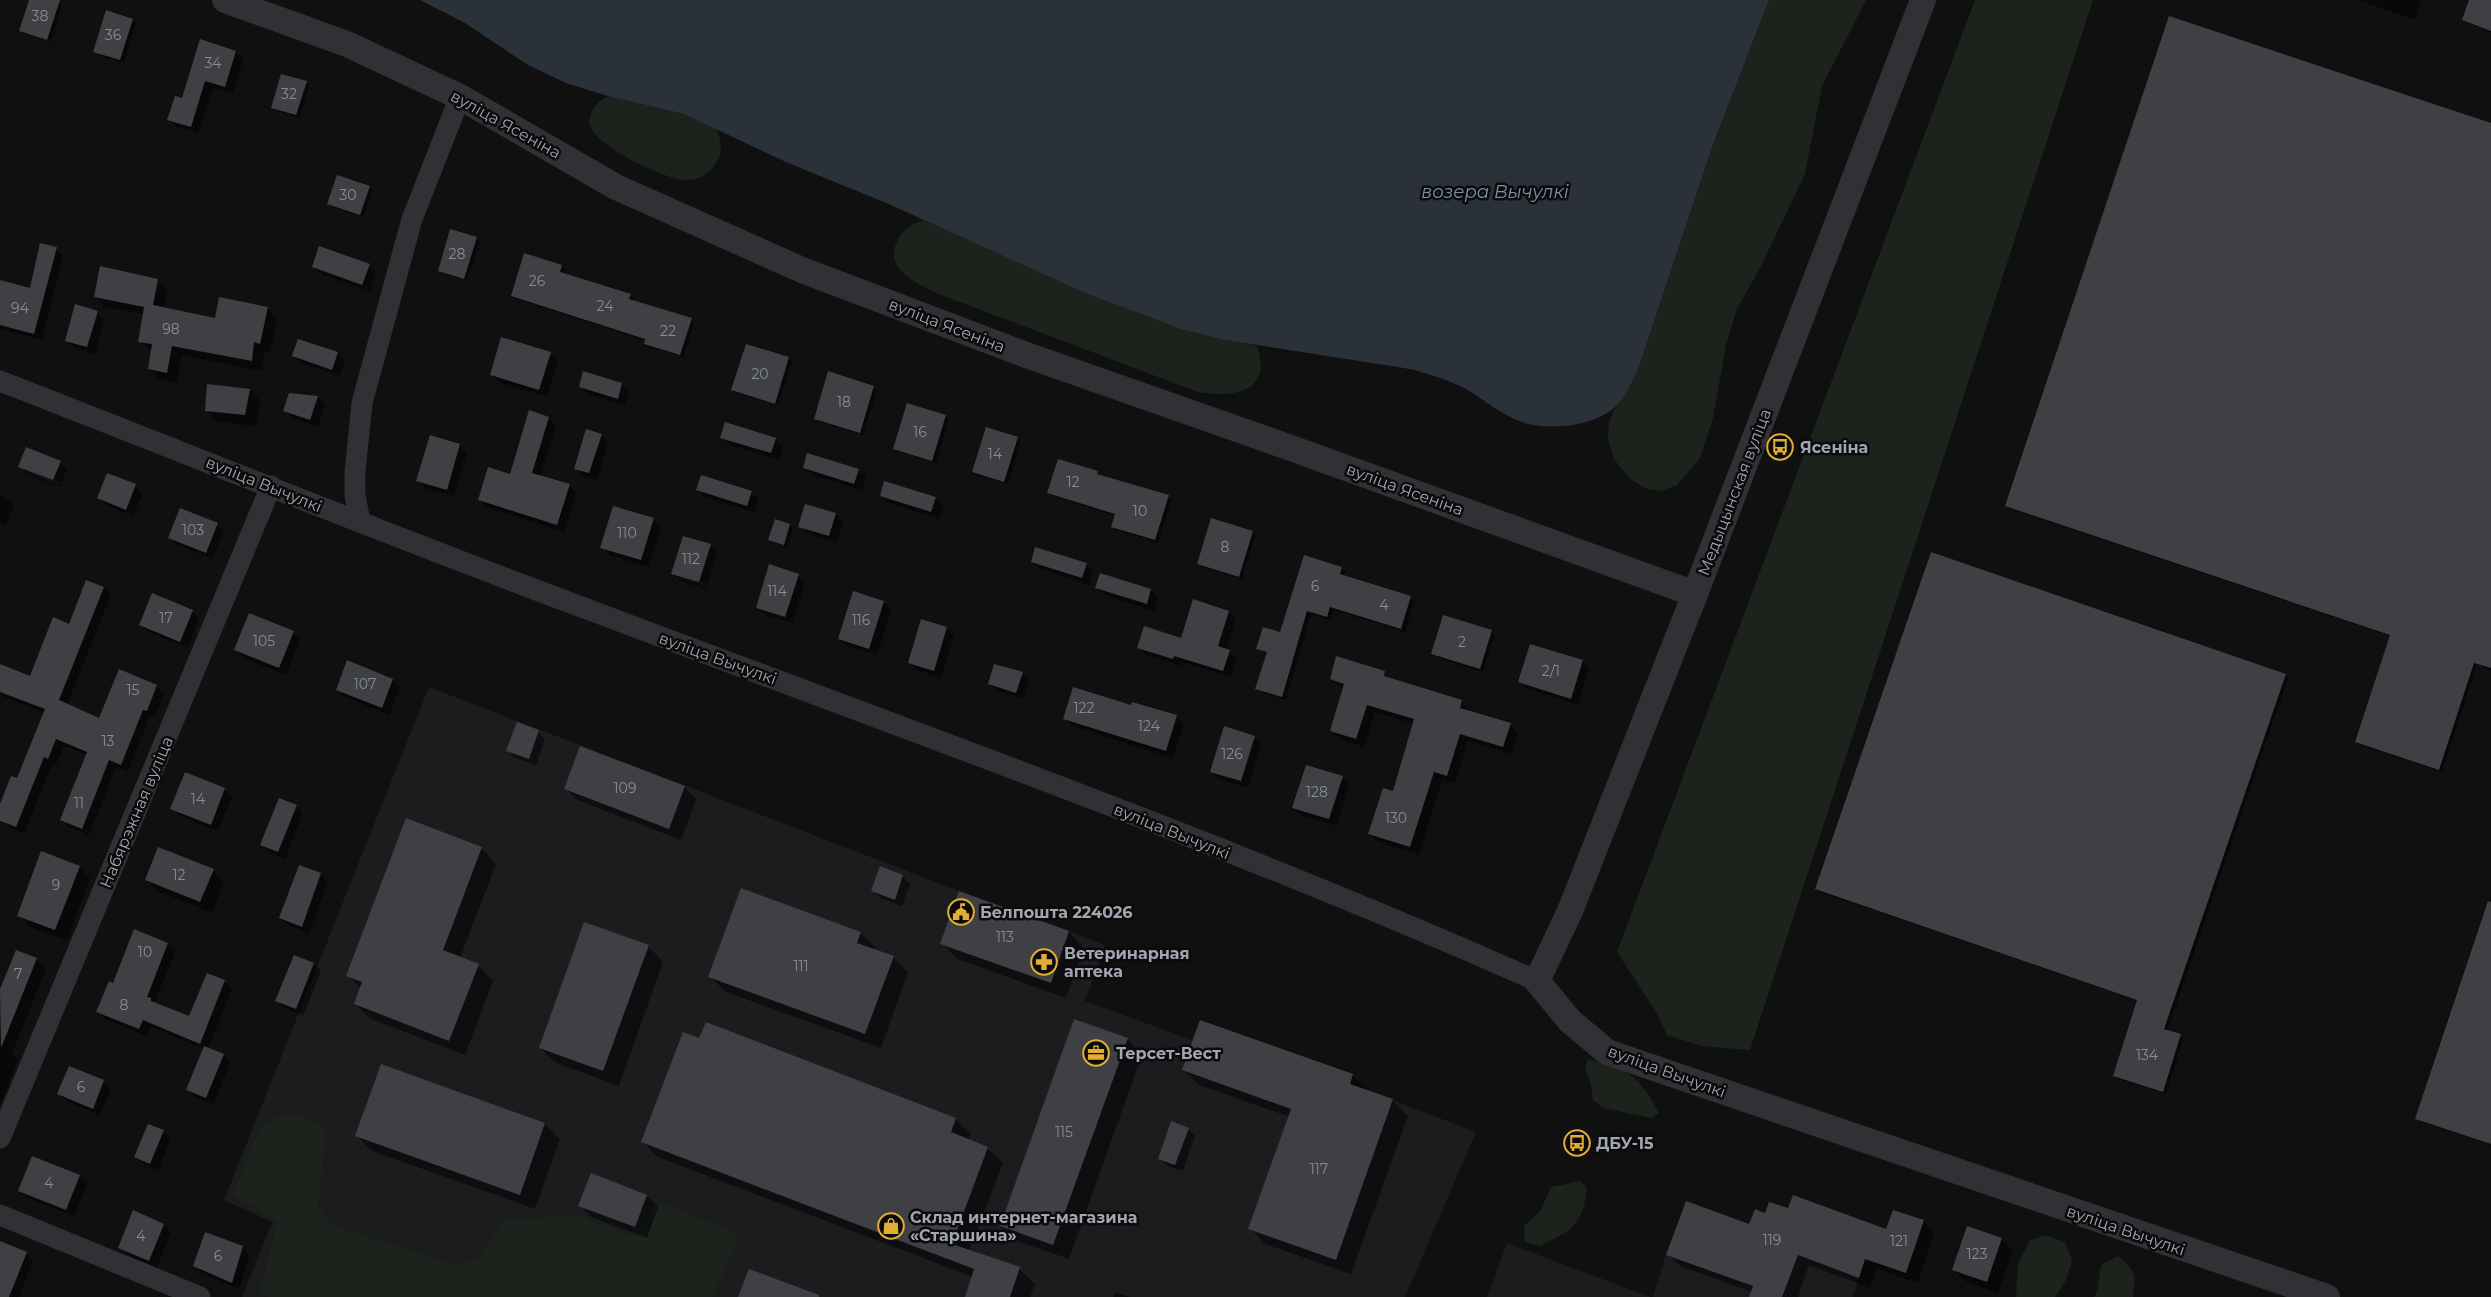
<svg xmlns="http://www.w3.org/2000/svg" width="2491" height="1297" font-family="Montserrat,sans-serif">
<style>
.built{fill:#1c1c1e}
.green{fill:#1c231d}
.water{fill:#2a3138}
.shadow{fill:#0007;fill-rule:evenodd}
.building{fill:#3f4044}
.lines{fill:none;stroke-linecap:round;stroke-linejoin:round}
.minor{stroke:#313135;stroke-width:21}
.tertiary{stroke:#313135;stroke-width:26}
.labels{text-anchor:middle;stroke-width:5;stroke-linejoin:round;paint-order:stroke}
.number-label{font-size:14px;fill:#898c96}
.street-label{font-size:16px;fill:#a2a6b1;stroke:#0b0b0c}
.poi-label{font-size:16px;font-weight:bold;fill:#a2a6b1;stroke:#0b0b0c;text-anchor:start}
.water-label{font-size:18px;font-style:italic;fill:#7a92aa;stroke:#0b0b0c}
</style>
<rect width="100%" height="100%" fill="#101011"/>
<g class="built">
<polygon points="429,687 959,891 1105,945 1085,1001 1192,1040 1200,1020 1353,1074 1350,1084 1476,1132 1405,1297 242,1297 272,1222 224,1200"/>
<polygon points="1507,1243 1618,1285 1651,1297 1487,1297"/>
<polygon points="1666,1255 1752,1286 1798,1255 1859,1278 1853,1297 1653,1297"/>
</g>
<g class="green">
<polygon points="1769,0 1866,0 1822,86 1805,174 1760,268 1737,309 1726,345 1713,418 1700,458 1677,485 1661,491 1647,489 1630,479 1614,459 1608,440 1609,422 1616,406 1630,387 1640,364 1713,146"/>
<polygon points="1975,0 2093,0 1750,1050 1701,1046 1667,1035 1657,1013 1617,952"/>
<path d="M608 96 684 114 716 128C722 143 724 152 714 166 708 175 697 180 686 180 666 180 609 151 596 135 593 132 591 127 589 124 591 110 595 103 608 96Z"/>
<path d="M923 220 1139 313 1182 329 1257 346C1273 393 1233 398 1198 392L936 293C918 284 885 269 896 244 902 230 909 225 923 220Z"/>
<path d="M1588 1060C1626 1065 1641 1079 1659 1113L1651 1118 1604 1108 1593 1100 1591 1083 1585 1069Z"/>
<polygon points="299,1115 321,1124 325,1135 318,1207 331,1225 453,1265 479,1258 504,1220 575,1215 632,1235 640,1230 652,1207 664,1204 731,1230 739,1237 713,1297 271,1297 259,1292 278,1222 232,1195 262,1126 276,1116"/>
<path d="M1581 1181 1587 1189C1582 1226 1571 1231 1540 1246L1525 1242 1524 1226 1541 1210 1551 1187Z"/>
<polygon points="2045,1235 2065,1242 2072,1261 2066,1280 2055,1297 2016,1297 2018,1265 2029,1241"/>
<path d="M2118 1256C2136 1272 2136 1274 2133 1297H2094C2100 1288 2098 1275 2102 1264Z"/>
</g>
<path class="water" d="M420 0H1769L1713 145 1640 364C1634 379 1628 392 1618 404 1597 427 1549 431 1522 422 1501 415 1485 400 1466 389 1448 380 1430 374 1410 369L1225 340 1181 329 1139 313 1088 294 884 202 788 163 684 114 608 96 566 83 528 65 465 23Z"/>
<g class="shadow">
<polygon points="31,0 55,0 62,4 51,42 24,34 21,31"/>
<polygon points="2357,0 2422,0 2415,20"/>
<polygon points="2470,0 2491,0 2491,32 2467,23 2464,20"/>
<polygon points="133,20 136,23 124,63 98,55 95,51"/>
<polygon points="236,52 243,59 233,94 213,88 198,133 176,127 169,119 183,100"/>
<polygon points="306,83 309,86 300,118 276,111 273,107"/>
<polygon points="2491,125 2491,670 2477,665 2442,772 2360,745 2356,741 2391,636 2010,509 2007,505"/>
<polygon points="369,187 372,190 363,217 332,207 329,203"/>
<polygon points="476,238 480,242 467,281 443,273 439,270"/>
<polygon points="56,249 63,256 42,340 0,329 0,281 31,290"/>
<polygon points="525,255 562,267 565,270 564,274 630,295 634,298 633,302 691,319 694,323 684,357 649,347 646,341 516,299 512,296"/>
<polygon points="369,265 376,273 370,291 321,274 313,267"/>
<polygon points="157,281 168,291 164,309 216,319 267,308 277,318 270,353 264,352 262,371 182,355 177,383 159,379 149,369 153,352 139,341 145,314 105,307 95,296"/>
<polygon points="97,312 104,320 95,354 74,348 66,340"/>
<polygon points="337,354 345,361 339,376 301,363 293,356"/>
<polygon points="550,354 558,361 547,397 499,382 492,375"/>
<polygon points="788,358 792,362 778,406 736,393 733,390"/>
<polygon points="622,385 629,392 625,405 588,394 580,386"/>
<polygon points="209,386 250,390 261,402 256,426 218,422 206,410"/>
<polygon points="874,387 877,390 863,435 819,422 816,418"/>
<polygon points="290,395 318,398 325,405 318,427 292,418 285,410"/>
<polygon points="908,405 946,417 949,420 936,463 898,451 895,448"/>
<polygon points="549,418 556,425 540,477 569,486 576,493 565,532 487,507 479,499 511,476"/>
<polygon points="601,435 608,443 597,480 583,476 576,468"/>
<polygon points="431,437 460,446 467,453 454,496 425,488 418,480"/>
<polygon points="722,437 775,439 783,447 779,460 729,445"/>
<polygon points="1017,438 1021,441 1008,484 977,475 973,471"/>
<path d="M60 462 67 469 60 487 27 474 20 466ZM26 468 60 482 59 485 26 472Z"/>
<polygon points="804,468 858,470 866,477 862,490 812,475"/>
<polygon points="1097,473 1101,476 1168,497 1171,500 1158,543 1116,530 1113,526 1116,516 1052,496 1049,493"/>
<polygon points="135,486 143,493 133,516 106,505 99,498"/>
<polygon points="698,490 751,492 759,500 755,513 705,497"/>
<polygon points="0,496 14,505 6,526 0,524"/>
<polygon points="881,496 935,498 943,506 939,519 889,503"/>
<polygon points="614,507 654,520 661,527 649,567 609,555 602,547"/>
<polygon points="835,514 843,522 836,543 808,534 800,526"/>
<polygon points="217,525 224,532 213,559 177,545 170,537"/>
<polygon points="789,525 793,529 787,547 770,540"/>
<polygon points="1252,532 1255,536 1242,579 1202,567 1198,563"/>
<path d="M710 545 717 553 706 589 680 581 673 573ZM679 575 706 583V586L679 578Z"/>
<polygon points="1032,562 1086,564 1093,572 1089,585 1040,569"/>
<polygon points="1341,568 1345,572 1344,577 1410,597 1414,601 1405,632 1334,610 1330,620 1311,614 1286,700 1261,692 1257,688 1268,654 1258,649 1281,634"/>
<polygon points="798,575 805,582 793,623 765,615 758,608"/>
<polygon points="104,588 111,595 67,705 100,720 119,671 156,686 164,694 154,718 150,716 128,772 116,767 89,835 69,827 62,819 88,755 64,746 56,765 52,764 24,834 0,822 0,808 18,780 45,713 0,695 0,666 31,678 70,626"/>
<polygon points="1097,588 1150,590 1158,598 1154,611 1104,595"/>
<polygon points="883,602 891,610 877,655 847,646 839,639"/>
<polygon points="192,611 199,619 188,648 148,632 140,625"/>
<polygon points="1228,612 1236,619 1226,650 1237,658 1231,677 1181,662 1180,666 1146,655 1139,648 1182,640"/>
<polygon points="946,628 954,636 941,678 917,670 910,663"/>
<polygon points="1491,631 1495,635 1483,672 1436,657 1433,654"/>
<polygon points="293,633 300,640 286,675 243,658 236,650"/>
<polygon points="1582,661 1589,669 1578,705 1528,689 1520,682"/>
<polygon points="1384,673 1392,680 1462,702 1470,712 1510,724 1518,733 1512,754 1468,741 1455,784 1442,780 1419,855 1378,842 1370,834 1394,793 1414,724 1375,712 1364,747 1340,739 1331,731 1344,689 1331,679"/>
<polygon points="1022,674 1029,681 1024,699 997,691 990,684"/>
<polygon points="2285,675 2288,678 2167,1032 2183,1039 2166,1094 2118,1079 2115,1075 2139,1001 1820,892 1817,888"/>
<polygon points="393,680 400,687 389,715 345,697 337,690"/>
<polygon points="1133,704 1176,717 1184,724 1173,758 1072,726 1065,719 1132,707"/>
<polygon points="538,732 545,739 536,765 516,758 508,751"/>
<polygon points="1254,737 1261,745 1248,788 1219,779 1212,771"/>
<polygon points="581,748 685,788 696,799 681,840 577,800 566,789"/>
<polygon points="186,774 224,790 232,797 218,831 180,816 172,808"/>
<polygon points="1342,778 1349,785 1337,826 1301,815 1294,808"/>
<polygon points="296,806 303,813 285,859 269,852 262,845"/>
<polygon points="481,848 496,864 460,958 478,965 493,981 465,1055 371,1019 355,1004 361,989 348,975"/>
<polygon points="79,867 90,878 67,941 30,927 19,915"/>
<polygon points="299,867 320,875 328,882 309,933 288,925 281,918"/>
<polygon points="213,870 224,882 212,913 158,891 146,880"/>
<polygon points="903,876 910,884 902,906 880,898 873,891"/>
<polygon points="960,893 1069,932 1084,948 1066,998 957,959 942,943"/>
<polygon points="2491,897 2491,1145 2420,1122 2417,1118"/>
<polygon points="860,933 876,948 875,950 893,957 908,972 881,1048 726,992 710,977"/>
<polygon points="167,944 175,952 154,1004 190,1018 224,981 232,989 208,1049 223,1055 230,1062 214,1104 195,1097 188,1090 204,1049 150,1026 147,1036 105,1019 98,1012 114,985"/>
<polygon points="648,946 663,962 619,1086 556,1063 540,1048"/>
<polygon points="16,952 36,960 46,969 12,1054 18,1060 0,1105 0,993"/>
<polygon points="314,964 321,971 303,1016 285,1008 277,1001"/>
<polygon points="1127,1039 1142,1055 1069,1259 1017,1241 1001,1226"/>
<polygon points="1184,1070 1352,1075 1368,1091 1392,1100 1408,1116 1351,1274 1265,1244 1250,1228 1290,1117 1199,1085"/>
<polygon points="103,1082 111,1089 100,1115 66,1101 59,1094"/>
<polygon points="955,1119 971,1134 968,1141 987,1148 1003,1163 969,1251 1019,1269 1035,1284 1030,1297 966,1297 973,1277 658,1157 643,1142"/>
<polygon points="545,1124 560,1139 535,1209 372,1151 357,1136"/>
<polygon points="1188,1129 1195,1136 1183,1171 1167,1166 1160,1158"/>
<polygon points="163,1132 171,1139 158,1170 144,1164 136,1157"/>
<polygon points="33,1158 79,1176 87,1184 74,1216 27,1198 20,1190"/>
<polygon points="647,1196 658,1207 647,1238 591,1217 580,1206"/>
<polygon points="1789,1210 1887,1231 1923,1221 1934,1233 1918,1283 1877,1269 1870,1288 1809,1265 1798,1297 1750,1297 1752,1292 1680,1266 1668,1254 1750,1226 1766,1215"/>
<polygon points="164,1225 171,1232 157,1267 128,1255 120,1247"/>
<polygon points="2001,1239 2013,1250 1998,1293 1965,1281 1953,1270"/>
<polygon points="0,1243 26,1254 33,1261 19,1297 0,1297"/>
<polygon points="242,1247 250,1255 239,1289 202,1273 195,1265"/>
<polygon points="1115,1292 1130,1297 1113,1297"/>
</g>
<g class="building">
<polygon points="29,0 60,0 47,40 19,31"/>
<polygon points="2469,0 2491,0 2491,31 2462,20"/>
<polygon points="106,10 133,19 120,60 93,52"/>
<polygon points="2169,16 2491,123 2491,668 2474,663 2439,770 2355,742 2390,635 2005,506"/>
<polygon points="200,39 236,51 225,87 205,81 191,127 167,120 175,96 182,98"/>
<polygon points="281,74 307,81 296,115 271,108"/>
<polygon points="337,175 370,186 360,215 327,204"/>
<polygon points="450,229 477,237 464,279 438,271"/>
<polygon points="40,243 57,247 34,334 0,325 0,280 30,288"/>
<polygon points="319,246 370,264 362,285 312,267"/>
<polygon points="524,253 562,265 560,272 631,294 629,299 692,318 680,355 644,344 645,339 511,296"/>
<polygon points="100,266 158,279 153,305 215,318 219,297 268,307 260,344 254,342 252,361 172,346 167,373 148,369 152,344 138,342 144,307 94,297"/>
<polygon points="75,304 98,311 87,347 65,341"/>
<polygon points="501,337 551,352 539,390 490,375"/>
<polygon points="298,339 338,352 332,370 292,356"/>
<polygon points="746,344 789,357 775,404 731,390"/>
<polygon points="583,371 622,383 618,399 579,387"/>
<polygon points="828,371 874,386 860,433 814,419"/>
<polygon points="207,384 250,389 245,415 205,411"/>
<polygon points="289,393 318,396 310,420 283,411"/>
<polygon points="907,403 946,415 932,461 893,449"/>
<polygon points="529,410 549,417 532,473 570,484 557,525 478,500 488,467 510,474"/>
<polygon points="725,422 776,438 771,453 720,438"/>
<polygon points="986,427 1018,437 1004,482 972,472"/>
<polygon points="586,429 602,434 589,473 574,469"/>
<polygon points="430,435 460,444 447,490 416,481"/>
<polygon points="26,447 61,461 53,480 18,467"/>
<polygon points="807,453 859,469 854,484 803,468"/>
<polygon points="1058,459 1098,471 1097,474 1169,495 1155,540 1111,527 1115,514 1047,493"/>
<polygon points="107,473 136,484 126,510 97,498"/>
<polygon points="701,475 752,491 747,506 696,490"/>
<polygon points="884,481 936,497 931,512 880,496"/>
<polygon points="805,504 836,513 829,536 798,527"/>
<polygon points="613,506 654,518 641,560 600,548"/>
<polygon points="180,508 218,523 206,553 168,538"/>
<polygon points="1211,518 1253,531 1239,577 1197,564"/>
<polygon points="775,519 790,524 784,545 768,540"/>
<polygon points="683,536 711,544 699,582 671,574"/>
<polygon points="1035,547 1087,563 1082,578 1031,562"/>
<polygon points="1931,552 2286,674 2164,1029 2181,1034 2163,1092 2113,1076 2137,1000 1815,889"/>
<polygon points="1304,555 1342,567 1340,574 1411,596 1401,629 1330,607 1327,617 1307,611 1282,697 1255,689 1267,652 1256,649 1263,627 1280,632"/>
<polygon points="769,564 799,574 785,617 756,608"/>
<polygon points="1100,573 1151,589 1147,604 1095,588"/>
<polygon points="86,580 104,587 59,700 99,718 119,669 157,685 147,711 143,710 121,765 109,760 82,829 60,820 87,752 56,739 48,759 44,757 16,827 0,821 0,804 11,776 17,778 45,709 0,692 0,664 30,676 53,617 69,624"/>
<polygon points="853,591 884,601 869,649 838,639"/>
<polygon points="152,593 193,610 180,642 139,625"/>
<polygon points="1193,599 1229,611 1218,646 1230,650 1223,671 1174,656 1173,659 1137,648 1144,626 1181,638"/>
<polygon points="249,613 294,631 279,668 234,650"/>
<polygon points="1443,615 1492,630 1480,669 1431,654"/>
<polygon points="921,619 947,627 934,671 908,663"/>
<polygon points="1530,644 1583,660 1571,699 1518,682"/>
<polygon points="1336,656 1385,671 1384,676 1462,700 1460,708 1511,723 1503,747 1460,734 1447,776 1434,772 1410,847 1368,834 1383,788 1393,791 1414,719 1367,705 1356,739 1330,731 1344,684 1330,679"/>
<polygon points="347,660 393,679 382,708 336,690"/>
<polygon points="994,664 1023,672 1016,693 988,684"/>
<polygon points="1073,687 1131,705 1132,702 1177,715 1166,751 1063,719"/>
<polygon points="517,722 539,730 529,759 506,751"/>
<polygon points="1224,726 1255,736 1241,781 1210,772"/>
<polygon points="580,746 685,786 669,829 564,789"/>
<polygon points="1306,765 1343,776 1329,819 1292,808"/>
<polygon points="185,772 225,788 211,825 170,809"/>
<polygon points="279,798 297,805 278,852 260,845"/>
<polygon points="406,818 482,847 443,950 479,964 449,1041 354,1004 362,982 346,976"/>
<polygon points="158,847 214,869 200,902 145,880"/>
<polygon points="41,851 80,866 55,930 17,916"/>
<polygon points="299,865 321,873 302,927 279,918"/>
<polygon points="880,866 903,875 895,900 871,891"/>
<polygon points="741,888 861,932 857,943 894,956 865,1034 708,977"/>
<polygon points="959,891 1069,931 1051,983 940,944"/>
<polygon points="2488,901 2491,902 2491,1144 2415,1119"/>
<polygon points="584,922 649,945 603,1071 539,1048"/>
<polygon points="134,929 168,943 147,997 151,998 151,1001 189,1016 207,973 225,980 200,1044 143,1020 139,1029 96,1012 109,981 113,983"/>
<polygon points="16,950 37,958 1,1048 0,989"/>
<polygon points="294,955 314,963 296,1009 275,1001"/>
<polygon points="1074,1019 1128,1038 1053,1245 1000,1226"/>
<polygon points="1200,1020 1353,1074 1350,1084 1393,1099 1336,1260 1248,1229 1291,1109 1182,1070"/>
<polygon points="706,1022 956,1118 951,1132 988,1147 952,1244 1020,1267 1010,1297 965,1297 974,1269 641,1142 683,1032 699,1038"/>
<polygon points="204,1046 224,1054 206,1098 186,1090"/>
<polygon points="381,1064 545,1123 520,1195 355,1136"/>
<polygon points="69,1066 104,1080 93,1109 57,1094"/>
<polygon points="1171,1121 1189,1128 1175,1165 1158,1159"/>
<polygon points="148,1124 164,1130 150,1164 134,1157"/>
<polygon points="32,1156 80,1175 66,1210 18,1191"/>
<polygon points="591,1173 647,1195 635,1227 578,1206"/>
<polygon points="1793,1195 1886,1229 1893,1210 1924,1220 1906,1273 1865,1259 1859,1278 1798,1255 1782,1297 1749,1297 1753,1286 1666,1255 1686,1201 1749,1224 1755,1209 1765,1213 1769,1202 1788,1208"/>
<polygon points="133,1210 164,1224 149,1261 118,1248"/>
<polygon points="1967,1226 2002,1238 1987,1282 1952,1270"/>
<polygon points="205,1232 243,1246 232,1283 193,1266"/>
<polygon points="0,1241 27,1252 9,1297 0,1297"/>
<polygon points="749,1269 819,1295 819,1297 738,1297"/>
</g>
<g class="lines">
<g class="minor">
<path d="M0 381C198 458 396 538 595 612 910 731 1229 844 1537 981"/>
<polyline points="360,522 355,495 355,472 362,403 412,219 460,97"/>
<polyline points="0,1138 271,486"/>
<polyline points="0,1215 200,1297"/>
</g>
<g class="tertiary">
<polyline points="225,0 347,44 460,97 616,187 802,270 1029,356 1291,448 1695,594"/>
<polyline points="1923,0 1695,594 1570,911 1537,981 1570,1021 1607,1052 2327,1297"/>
</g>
</g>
<defs>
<g id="bus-ring" transform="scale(1.35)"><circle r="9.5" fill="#0b0b0c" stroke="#e3ae35" stroke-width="1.5"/><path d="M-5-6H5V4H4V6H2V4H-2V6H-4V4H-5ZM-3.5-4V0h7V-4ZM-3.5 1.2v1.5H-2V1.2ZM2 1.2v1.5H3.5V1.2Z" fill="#e3ae35"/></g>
<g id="civic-ring" transform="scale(1.35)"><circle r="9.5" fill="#0b0b0c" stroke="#e3ae35" stroke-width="1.5"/><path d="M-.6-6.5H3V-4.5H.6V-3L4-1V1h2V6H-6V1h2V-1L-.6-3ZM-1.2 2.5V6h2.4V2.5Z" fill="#e3ae35"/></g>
<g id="pharmacy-ring" transform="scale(1.35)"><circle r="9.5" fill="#0b0b0c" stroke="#e3ae35" stroke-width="1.5"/><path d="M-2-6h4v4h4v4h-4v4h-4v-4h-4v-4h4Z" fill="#e3ae35"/></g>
<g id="office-ring" transform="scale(1.35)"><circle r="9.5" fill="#0b0b0c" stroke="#e3ae35" stroke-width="1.5"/><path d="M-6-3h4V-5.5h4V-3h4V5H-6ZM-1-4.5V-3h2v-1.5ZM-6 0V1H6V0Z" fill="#e3ae35"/></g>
<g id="shop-ring" transform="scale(1.35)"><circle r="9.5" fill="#0b0b0c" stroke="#e3ae35" stroke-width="1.5"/><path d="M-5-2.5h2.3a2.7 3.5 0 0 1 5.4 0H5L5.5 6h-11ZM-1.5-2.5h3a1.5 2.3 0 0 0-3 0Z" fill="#e3ae35"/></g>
</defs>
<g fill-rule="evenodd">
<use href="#bus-ring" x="1780" y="447"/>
<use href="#civic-ring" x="961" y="912"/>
<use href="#pharmacy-ring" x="1044" y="962"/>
<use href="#office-ring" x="1096" y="1053"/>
<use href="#bus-ring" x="1577" y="1143"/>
<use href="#shop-ring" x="891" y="1226"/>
</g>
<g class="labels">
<g class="number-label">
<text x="40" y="21">38</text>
<text x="113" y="40">36</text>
<text x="213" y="68">34</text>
<text x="289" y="99">32</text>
<text x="348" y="200">30</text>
<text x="457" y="259">28</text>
<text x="537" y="286">26</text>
<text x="605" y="311">24</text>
<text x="20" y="313">94</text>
<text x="171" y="334">98</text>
<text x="668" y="336">22</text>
<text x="760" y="379">20</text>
<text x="844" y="407">18</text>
<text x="920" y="437">16</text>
<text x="995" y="459">14</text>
<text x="1073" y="487">12</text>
<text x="1140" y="516">10</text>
<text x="193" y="535">103</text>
<text x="627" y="538">110</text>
<text x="1225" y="552">8</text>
<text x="691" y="564">112</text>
<text x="1315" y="591">6</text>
<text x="777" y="596">114</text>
<text x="1384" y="610">4</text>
<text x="166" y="623">17</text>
<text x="861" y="625">116</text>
<text x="264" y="646">105</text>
<text x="1462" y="647">2</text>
<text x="1551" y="676">2/1</text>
<text x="365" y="689">107</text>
<text x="133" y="695">15</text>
<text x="1084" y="713">122</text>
<text x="1149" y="731">124</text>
<text x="108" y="746">13</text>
<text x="1232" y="759">126</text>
<text x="625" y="793">109</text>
<text x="1317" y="797">128</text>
<text x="198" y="804">14</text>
<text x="79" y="808">11</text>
<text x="1396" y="823">130</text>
<text x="179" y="880">12</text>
<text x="56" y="890">9</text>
<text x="1005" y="942">113</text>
<text x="145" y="957">10</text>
<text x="801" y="971">111</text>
<text x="18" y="979">7</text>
<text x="124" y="1010">8</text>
<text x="2147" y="1060">134</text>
<text x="81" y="1092">6</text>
<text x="1064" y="1137">115</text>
<text x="1319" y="1174">117</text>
<text x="49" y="1188">4</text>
<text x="141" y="1241">4</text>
<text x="1772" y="1245">119</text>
<text x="1899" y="1246">121</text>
<text x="1977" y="1259">123</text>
<text x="218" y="1261">6</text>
</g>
<g class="street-label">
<text transform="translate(506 124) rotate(29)" y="6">вуліца Ясеніна</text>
<text transform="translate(947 325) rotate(21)" y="6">вуліца Ясеніна</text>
<text transform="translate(264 484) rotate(22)" y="6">вуліца Вычулкі</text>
<text transform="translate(1405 489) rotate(20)" y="6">вуліца Ясеніна</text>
<text transform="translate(1734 492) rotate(-69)" y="6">Медыцынская вуліца</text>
<text transform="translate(718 658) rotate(20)" y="6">вуліца Вычулкі</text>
<text transform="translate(136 812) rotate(-67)" y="6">Набярэжная вуліца</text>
<text transform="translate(1172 831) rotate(22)" y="6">вуліца Вычулкі</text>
<text transform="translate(1667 1071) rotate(20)" y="6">вуліца Вычулкі</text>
<text transform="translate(2126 1230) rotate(19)" y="6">вуліца Вычулкі</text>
</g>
<g class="poi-label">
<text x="1800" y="453">Ясеніна</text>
<text x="980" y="918">Белпошта 224026</text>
<text x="1064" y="959">Ветеринарная<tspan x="1064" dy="18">аптека</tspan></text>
<text x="1116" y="1059">Терсет-Вест</text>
<text x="1596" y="1149">ДБУ-15</text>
<text x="910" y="1223">Склад интернет-магазина<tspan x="910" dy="18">«Старшина»</tspan></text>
</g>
<g class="water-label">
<text x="1495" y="198">возера Вычулкі</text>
</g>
</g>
</svg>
